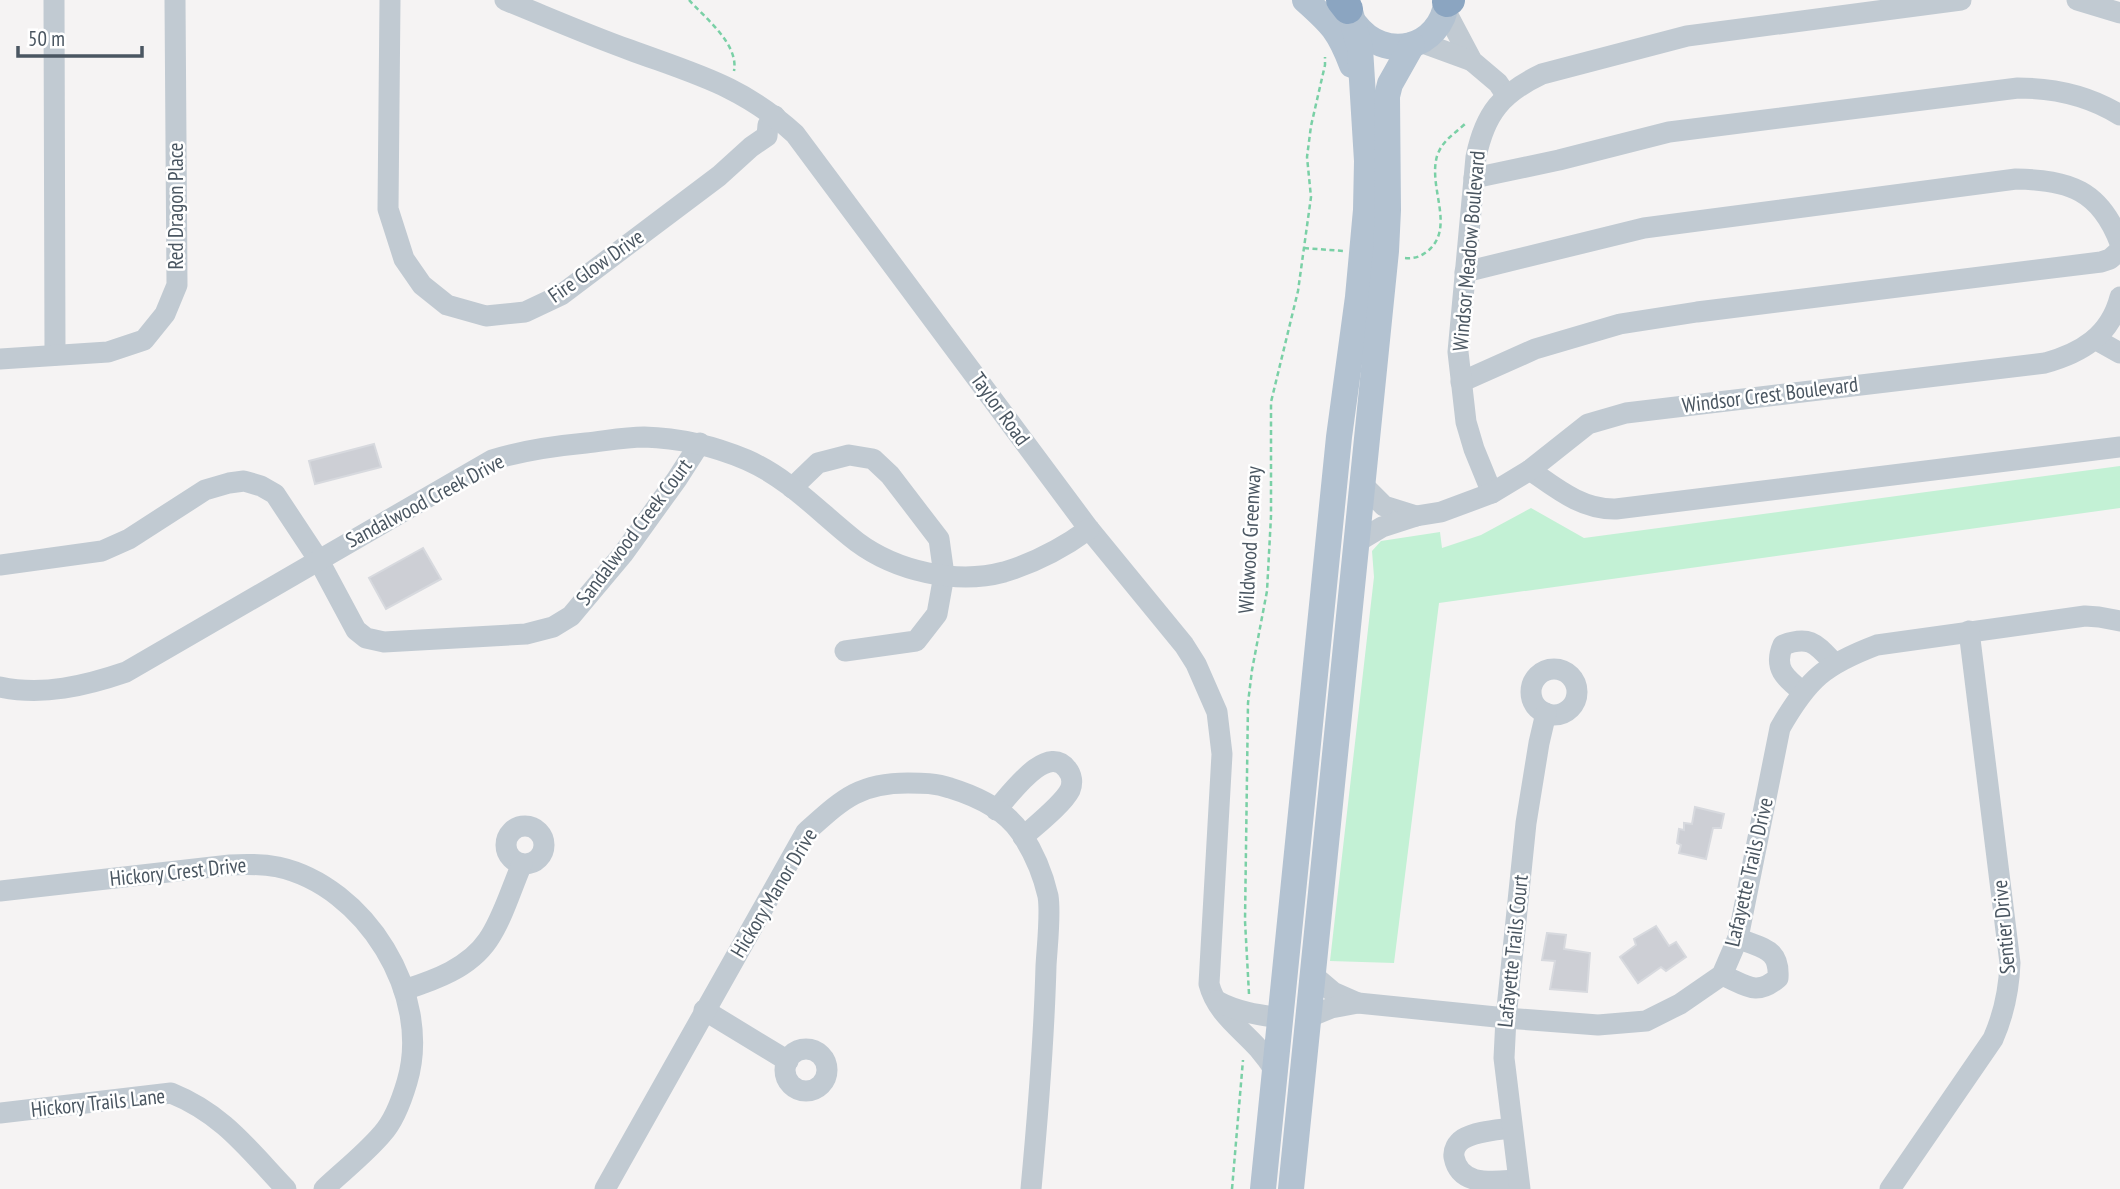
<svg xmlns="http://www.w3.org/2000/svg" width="2120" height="1189" font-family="'PT Sans Narrow',sans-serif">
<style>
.green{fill:#c3f1d5}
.building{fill:#cdcfd5;stroke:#d7d9de;stroke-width:2}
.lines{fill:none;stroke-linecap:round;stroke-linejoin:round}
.path{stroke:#7ad0a6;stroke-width:2.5;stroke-dasharray:5 3.5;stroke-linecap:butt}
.minor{stroke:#c1cad2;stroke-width:21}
.major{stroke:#b3c2d1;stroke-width:26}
.highway{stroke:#8ba5c1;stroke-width:30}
.labels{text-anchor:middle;stroke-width:5;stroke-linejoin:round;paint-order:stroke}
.street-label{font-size:21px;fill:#4a5661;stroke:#fff}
</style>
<rect width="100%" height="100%" fill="#f5f3f3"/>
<polygon class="green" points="2120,466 2120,508 1439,603 1394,963 1330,961 1374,577 1372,551 1381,541 1440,532 1442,548 1481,535 1531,508 1584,538"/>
<g class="building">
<polygon points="374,444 381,467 315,484 309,461"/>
<polygon points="423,548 441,579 386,609 369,578"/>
<polygon points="1695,807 1724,814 1721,828 1713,828 1706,859 1679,853 1681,845 1677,843 1679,829 1684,830 1684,823 1692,824"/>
<polygon points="1656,926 1669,946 1676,942 1686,957 1666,971 1661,967 1638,983 1620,957 1636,945 1634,939"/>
<polygon points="1547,933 1566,935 1564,949 1590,953 1587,992 1550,989 1555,961 1542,960"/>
</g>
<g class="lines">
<g class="path">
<path d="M689 0C705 18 739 44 734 71"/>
<polyline points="1304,248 1343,251"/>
<path d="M1405 258C1415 259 1422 256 1429 250 1455 226 1428 188 1437 156 1442 141 1454 134 1465 124"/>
<polyline points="1249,994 1245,921 1248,703 1252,670 1267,591 1271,516 1271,402 1298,291 1311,197 1307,157 1311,126 1325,65 1325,57"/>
<polyline points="1232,1189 1243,1060"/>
</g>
<g class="minor">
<polyline points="54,0 55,355"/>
<polyline points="390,0 388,209 404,259 422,285 447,305 486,316 525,312 561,295 719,176 751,147 767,136 768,125 775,116"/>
<path d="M505 0C547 17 588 35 630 50 695 74 743 86 795 134L1089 529 1184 645 1196 664 1217 712 1222 754 1209 984C1216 1012 1240 1028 1258 1048 1264 1055 1270 1063 1275 1071"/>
<polyline points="2077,0 2120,13"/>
<polyline points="1445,10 1472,61 1498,83 1506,95"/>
<polyline points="1420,42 1472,61"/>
<path d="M1474 178 1559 160 1669 132 2018 88C2055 88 2088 95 2120 115"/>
<path d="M1465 272 1644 228 2016 179C2069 180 2100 190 2120 243"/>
<polyline points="2095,339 2120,353"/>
<polyline points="0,359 108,352 144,340 165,314 177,285 175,0"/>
<polyline points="1461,382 1535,349 1620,324 1697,312 2101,262 2110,259 2120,250"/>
<path d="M1530 470C1556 488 1582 510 1616 509L2120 447"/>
<polyline points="1363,485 1384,506 1416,516"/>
<polyline points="792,488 818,463 849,455 873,459 890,475 939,539 944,575 937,614 916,641 845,651"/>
<path d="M1492 493 1474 449 1466 422 1458 352 1476 157C1485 113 1502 93 1542 74L1687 36 1961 0"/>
<path d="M1357 542 1382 527 1416 516 1441 512 1492 493 1530 470 1588 424 1626 413 2045 363C2081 353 2110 336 2120 297"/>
<polyline points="0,565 102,551 129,539 205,490 229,483 244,481 261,486 275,494 318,559 356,630 366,638 384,642 526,634 553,627 571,616 623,554 677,479 700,443"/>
<circle cx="1554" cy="692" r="23"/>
<path d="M0 687C43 696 85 686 126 672L492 460C524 450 554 446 586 443 605 441 625 437 644 437 680 438 714 446 747 460 790 479 821 514 857 542 896 571 956 585 1004 572 1034 563 1063 548 1089 529"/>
<path d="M1803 692C1785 678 1773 668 1783 645 1810 635 1816 644 1834 663"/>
<path d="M996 810C1010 795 1047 742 1067 769 1072 775 1073 783 1070 790 1063 804 1035 826 1023 837"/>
<circle cx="525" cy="845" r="19"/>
<path d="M0 891 230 865C246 864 262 864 278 867 365 886 433 995 407 1082 402 1099 394 1121 382 1134 365 1154 343 1171 324 1189"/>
<polyline points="1313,975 1333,992 1358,1003"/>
<path d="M1722 975C1746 985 1756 997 1778 978 1780 948 1762 949 1738 938"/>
<path d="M404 990C435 980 469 968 488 940 503 918 511 889 522 864"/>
<path d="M1217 1001C1237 1012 1259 1015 1281 1018"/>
<polyline points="704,1010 788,1061"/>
<path d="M1309 1017 1331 1008 1358 1003 1506 1018 1598 1025 1646 1021 1680 1004 1722 975 1738 938 1780 728C1808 679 1824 665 1877 645L2085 616 2099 617 2120 621"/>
<circle cx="806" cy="1070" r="21"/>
<path d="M0 1113 171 1093C223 1114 248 1149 286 1189"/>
<path d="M1511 1128C1497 1130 1476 1131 1463 1139 1457 1143 1453 1150 1454 1157 1460 1188 1495 1181 1518 1180"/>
<path d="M605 1189 806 832C842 800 858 783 908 783 922 783 936 783 950 788 976 796 1005 809 1021 833 1033 851 1043 874 1048 896 1051 914 1047 947 1046 966 1044 1040 1038 1114 1031 1189"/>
<polyline points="1520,1189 1504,1058 1506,1018 1526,823 1539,743 1546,713"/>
<path d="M1890 1189 1993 1039C2004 1014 2009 991 2010 963L1969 631"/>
</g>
<g class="major">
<path d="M1305 0C1332 24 1339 31 1352 65"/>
<path d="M1355 24C1384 63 1441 50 1447 0"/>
<polyline points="1263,1189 1339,437 1358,297 1366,210 1367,161 1360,48 1347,0"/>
<polyline points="1291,1189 1386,251 1388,210 1387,96 1390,84 1412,45"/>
</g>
<g class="highway">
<polyline points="1341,0 1348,9"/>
<polyline points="1447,2 1450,0"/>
</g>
</g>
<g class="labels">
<g class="street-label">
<text transform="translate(176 206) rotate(-90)" y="7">Red Dragon Place</text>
<text transform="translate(1469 251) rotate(-85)" y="7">Windsor Meadow Boulevard</text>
<text transform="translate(596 266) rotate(-35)" y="7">Fire Glow Drive</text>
<text transform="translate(1770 395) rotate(-7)" y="7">Windsor Crest Boulevard</text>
<text transform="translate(1000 409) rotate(54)" y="7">Taylor Road</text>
<text transform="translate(425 501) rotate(-28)" y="7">Sandalwood Creek Drive</text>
<text transform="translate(634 532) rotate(-53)" y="7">Sandalwood Creek Court</text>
<text transform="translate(1250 540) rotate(-87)" y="7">Wildwood Greenway</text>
<text transform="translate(178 872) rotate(-6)" y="7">Hickory Crest Drive</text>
<text transform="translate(1749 872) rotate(-77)" y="7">Lafayette Trails Drive</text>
<text transform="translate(774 893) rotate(-59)" y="7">Hickory Manor Drive</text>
<text transform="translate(2004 927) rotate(-95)" y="7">Sentier Drive</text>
<text transform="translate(1513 951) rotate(-84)" y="7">Lafayette Trails Court</text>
<text transform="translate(98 1103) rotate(-6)" y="7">Hickory Trails Lane</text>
</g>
</g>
<path d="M18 46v10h124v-10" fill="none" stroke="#4a5661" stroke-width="3.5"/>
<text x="28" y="46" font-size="21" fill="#4a5661" stroke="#ffffff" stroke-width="5" paint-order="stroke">50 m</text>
</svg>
